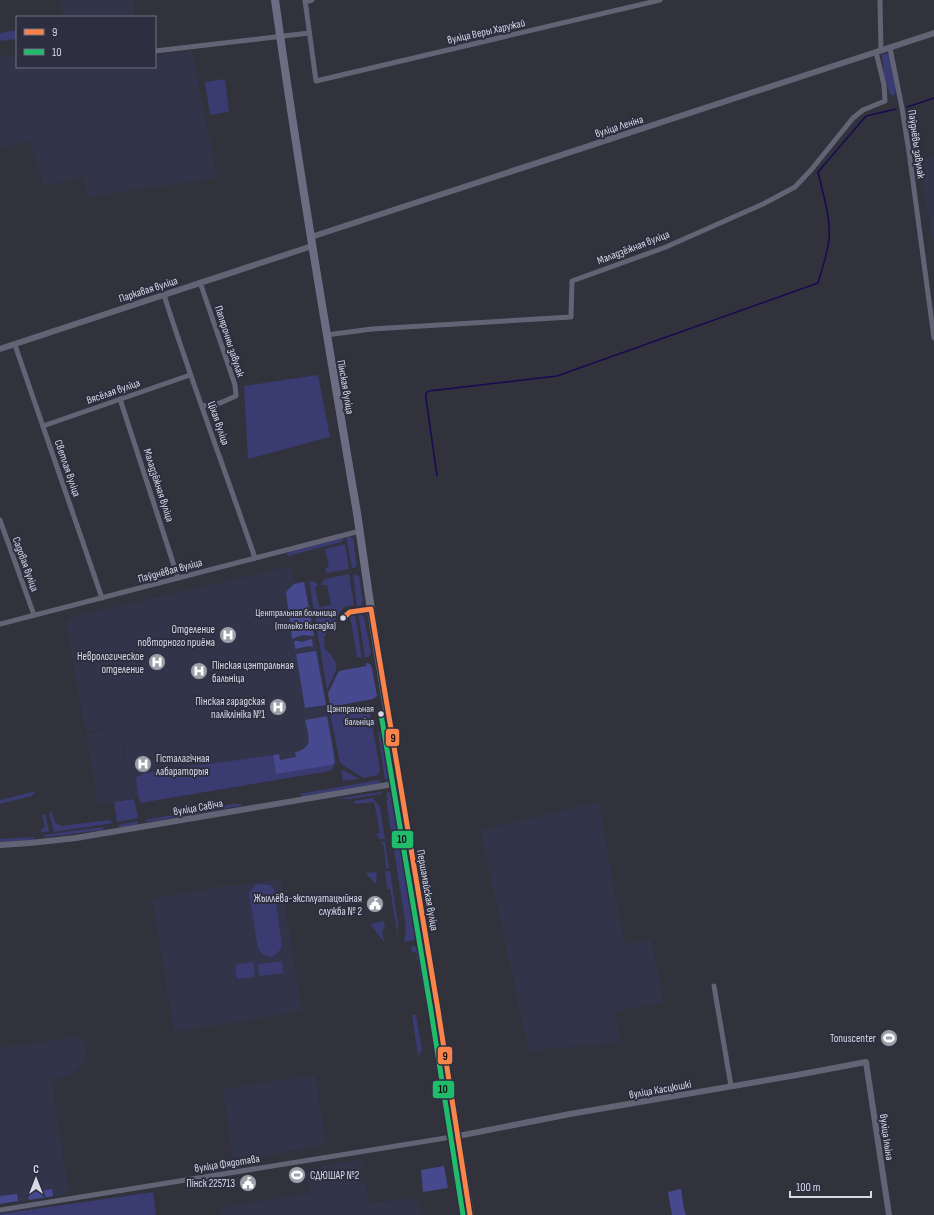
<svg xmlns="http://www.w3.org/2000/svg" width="934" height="1215" font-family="'Sofia Sans Condensed',sans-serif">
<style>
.built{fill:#323449}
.green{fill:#393b71}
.forest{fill:#47498f}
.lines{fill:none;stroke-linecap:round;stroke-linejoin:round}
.stream{stroke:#180a52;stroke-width:1.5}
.minor{stroke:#626374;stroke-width:5}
.tertiary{stroke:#626374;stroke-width:6}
.primary{stroke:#6c6d82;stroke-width:8}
.bus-1-casing{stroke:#2d2f40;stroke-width:8}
.bus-2-casing{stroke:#2d2f40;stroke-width:8}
.bus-1{stroke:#f8844c;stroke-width:5}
.bus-2{stroke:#20bc6c;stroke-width:5}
.bus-dot{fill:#d7d9e4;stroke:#2d2f40;stroke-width:1.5}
.labels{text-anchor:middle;stroke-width:4;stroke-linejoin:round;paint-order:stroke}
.bus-label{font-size:10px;fill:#d7d9e4;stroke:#2d2f40;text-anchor:end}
.street-label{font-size:11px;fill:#d7d9e4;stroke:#2d2f40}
.poi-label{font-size:11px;fill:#d7d9e4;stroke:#2d2f40;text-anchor:end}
.line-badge{stroke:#2d2f40;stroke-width:1.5}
.pale-badge-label{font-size:11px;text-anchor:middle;font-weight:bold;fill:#111}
</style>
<rect width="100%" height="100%" fill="#31323c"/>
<g class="built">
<polygon points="60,0 133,0 135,17 63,17"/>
<polygon points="192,51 217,178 87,197 84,177 43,186 30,141 0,148 0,56 17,54 17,67 155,67 155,56"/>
<polygon points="934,158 934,239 932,239 919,160"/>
<polygon points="291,566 295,582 306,581 337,762 335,766 137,798 132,798 123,741 122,742 132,799 98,804 86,733 96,732 106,728 87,732 86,728 84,726 66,621 68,621 67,618"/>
<polygon points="599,802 624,944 651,940 664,1002 616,1012 620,1042 529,1051 480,830"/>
<polygon points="281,878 302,1011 174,1032 152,899 228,885 228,887"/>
<polygon points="83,1036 88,1061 67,1077 52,1079 57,1119 69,1194 0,1204 0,1048"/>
<polygon points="315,1075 326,1145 233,1161 223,1089"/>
<polygon points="361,1160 363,1162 363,1166 360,1167 362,1183 365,1183 369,1203 415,1198 422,1215 221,1215 220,1208 310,1193 306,1171 335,1163"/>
</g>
<g class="green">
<polygon points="17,30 17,39 0,41 0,33"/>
<polygon points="887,53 890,56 896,91 894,96 890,95 884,76 882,56 882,54"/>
<polygon points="225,79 229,112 210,115 205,82"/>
<polygon points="318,375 330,437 248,459 244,386"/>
<polygon points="346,536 353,538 357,565 355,568 352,568"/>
<polygon points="343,537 343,540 341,542 288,556 287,554 289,552"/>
<polygon points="345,544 349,569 328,573 325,572 326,568 329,567 325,549"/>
<path d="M349 574 354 605 347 606 342 609 324 637 325 649C343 665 336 670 327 690L309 581 317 582 318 586 315 587 319 607 331 605 327 585H322V582L325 579Z"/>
<polygon points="353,574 359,576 363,601 361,605 357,607"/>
<polygon points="355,613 362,658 357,657 350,617 351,614"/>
<polygon points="358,613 364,616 371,653 369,657 365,658"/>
<polygon points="366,705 369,707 380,769 378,775 363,778 340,763 330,713 332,710"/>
<polygon points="378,732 382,732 387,742 391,774 385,781"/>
<polygon points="273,755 276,774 332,765 335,762 333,769 330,771 140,803 136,780 137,777 145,773"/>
<polygon points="341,769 359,779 343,781"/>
<polygon points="379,780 380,783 304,797 299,794"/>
<polygon points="36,791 32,796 0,804 0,800"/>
<path d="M387 791 395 794 418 936C415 941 410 941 404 942L406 927 387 806Z"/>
<polygon points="381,792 381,794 351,799 335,799"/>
<polygon points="373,798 380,807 385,839 379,839 376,834 380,833 374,802 354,804 354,801"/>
<polygon points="134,799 138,818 117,822 114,802"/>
<polygon points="234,804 243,804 240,806 148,822 145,820"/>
<polygon points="52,812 55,822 61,826 109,820 113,823 54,832 49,813"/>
<polygon points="45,814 49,831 41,833 42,828 45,827 42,815"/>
<polygon points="138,821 137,825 120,828 118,825"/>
<polygon points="103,827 103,830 47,837 43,835"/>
<polygon points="35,837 32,840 0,842 0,839"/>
<polygon points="385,841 385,842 389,868 386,868 384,847 381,842"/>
<polygon points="385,871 390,871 398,924 398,937 390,889 387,889"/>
<polygon points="377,872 376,884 365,873"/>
<path d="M260 884 270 885 274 889 282 945C278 959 265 961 258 948L249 893 255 885Z"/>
<polygon points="384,921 385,929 382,931 384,942 370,924"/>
<polygon points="413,946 418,947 420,949 427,993 424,994 416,952 412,952 411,947"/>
<polygon points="282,961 283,973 259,976 258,964"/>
<polygon points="253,962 255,977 237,979 235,965"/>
<polygon points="412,1015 416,1015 422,1050 418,1056"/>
<polygon points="451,1166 455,1166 458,1183 455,1187"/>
<polygon points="153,1192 156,1215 0,1215 0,1214"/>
</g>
<g class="forest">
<polygon points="304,582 314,636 302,635 292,639 286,592 294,584"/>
<polygon points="312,639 313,647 309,646 295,649 294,641 299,641 301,642"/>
<polygon points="316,651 326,705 305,708 296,654"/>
<polygon points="366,663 370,664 372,668 377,696 373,699 330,707 328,693 339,671 366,666"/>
<path d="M327 716 335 762 332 765 276 774 273 755 279 754 280 760 296 757 295 752C315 748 308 735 305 720Z"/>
<polygon points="444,1166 448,1188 423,1192 421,1170"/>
<polygon points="52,1189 53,1196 29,1200 28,1193"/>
<polygon points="681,1189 684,1209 686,1215 672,1215 668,1192"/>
<polygon points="17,1194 18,1201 0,1204 0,1196"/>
</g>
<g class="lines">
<g class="stream">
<polyline points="907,107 934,98"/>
<path d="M437 476 426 398V393L429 391 557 376 818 283C822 269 827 255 829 240 831 218 823 194 818 172L866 116 896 109"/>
</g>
<g class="minor">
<polyline points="305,0 316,81 660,0"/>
<polyline points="880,0 881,51"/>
<polyline points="305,2 312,0"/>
<polyline points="890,48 902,108 909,152 934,338"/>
<polyline points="155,51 309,33"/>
<polyline points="200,282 235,385 236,396 220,403 203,406"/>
<path d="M164 295C192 383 225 470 255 558"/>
<polyline points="326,335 372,329 571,317 572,281 666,247 763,204 795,187 811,170 853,118 863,110 885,101 884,85 876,52"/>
<polyline points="15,345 102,598"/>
<polyline points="120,399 178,578"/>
<polyline points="43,426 190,375"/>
<polyline points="0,520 34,615"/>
<polyline points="0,624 360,531"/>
<polyline points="714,986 731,1086"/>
<polyline points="0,1210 458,1136"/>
</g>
<g class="tertiary">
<polyline points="311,237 934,33"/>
<polyline points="0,349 312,246"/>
<polyline points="0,845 30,843 76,838 399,783"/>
<polyline points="458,1136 570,1114 797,1075 866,1062 889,1215"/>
</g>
<path class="primary" d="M275 0C299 172 328 342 357 513 364 560 370 607 378 654 409 841 441 1028 470 1215"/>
<g class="bus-1-casing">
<polyline id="bus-1" points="343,618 350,612 371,609 438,1010 470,1215"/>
</g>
<g class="bus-2-casing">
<polyline id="bus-2" points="381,714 431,1011 463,1215"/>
</g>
<use href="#bus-1" class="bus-1"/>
<use href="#bus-2" class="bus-2"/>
</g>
<defs>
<g id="hospital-disc" transform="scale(0.9)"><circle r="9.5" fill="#9d9fa9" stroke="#2d2f40"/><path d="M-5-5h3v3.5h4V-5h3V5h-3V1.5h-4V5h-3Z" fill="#fff"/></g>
<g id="civic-disc" transform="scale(0.9)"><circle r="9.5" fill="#9d9fa9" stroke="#2d2f40"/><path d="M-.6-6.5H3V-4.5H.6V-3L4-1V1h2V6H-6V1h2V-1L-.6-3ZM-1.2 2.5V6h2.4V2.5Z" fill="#fff"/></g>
<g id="stadium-disc" transform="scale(0.9)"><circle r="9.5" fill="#9d9fa9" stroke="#2d2f40"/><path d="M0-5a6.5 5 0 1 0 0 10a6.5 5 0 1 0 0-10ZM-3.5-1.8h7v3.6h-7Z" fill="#fff"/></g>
</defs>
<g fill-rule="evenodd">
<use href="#hospital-disc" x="228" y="635"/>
<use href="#hospital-disc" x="157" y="662"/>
<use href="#hospital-disc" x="199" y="671"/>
<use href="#hospital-disc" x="278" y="707"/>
<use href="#hospital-disc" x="143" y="764"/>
<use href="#civic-disc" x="375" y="904"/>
<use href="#stadium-disc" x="889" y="1038"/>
<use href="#stadium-disc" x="297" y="1175"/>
<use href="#civic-disc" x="248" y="1183"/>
</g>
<g class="bus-dot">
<circle cx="343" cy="618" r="3.5"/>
<circle cx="381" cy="714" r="3.5"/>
</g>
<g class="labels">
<g class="bus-label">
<text x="336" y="616">Центральная больница<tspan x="336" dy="13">(только высадка)</tspan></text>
<text x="374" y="712">Цэнтральная<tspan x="374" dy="13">бальніца</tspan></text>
</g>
<g class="street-label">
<text transform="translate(486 31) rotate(-13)" y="4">вуліца Веры Харужай</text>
<text transform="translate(619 126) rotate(-18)" y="4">вуліца Леніна</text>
<text transform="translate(917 144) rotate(82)" y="4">Паўднёвы завулак</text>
<text transform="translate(633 247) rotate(-21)" y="4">Маладзёжная вуліца</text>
<text transform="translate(148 289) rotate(-18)" y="4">Паркавая вуліца</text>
<text transform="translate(230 341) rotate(72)" y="4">Папярочны завулак</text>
<text transform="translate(346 387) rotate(80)" y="4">Пінская вуліца</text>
<text transform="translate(113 391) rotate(-19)" y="4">Вясёлая вуліца</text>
<text transform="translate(219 423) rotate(71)" y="4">Ціхая вуліца</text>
<text transform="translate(68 468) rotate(71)" y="4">Светлая вуліца</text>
<text transform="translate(159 485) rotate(72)" y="4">Маладзёжная вуліца</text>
<text transform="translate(26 564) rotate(70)" y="4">Садовая вуліца</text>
<text transform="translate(170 570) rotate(-15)" y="4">Паўднёвая вуліца</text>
<text transform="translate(198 807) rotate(-10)" y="4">вуліца Савіча</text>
<text transform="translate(428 890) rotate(80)" y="4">Першамайская вуліца</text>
<text transform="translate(660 1089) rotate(-10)" y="4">вуліца Касцюшкі</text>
<text transform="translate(887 1137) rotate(82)" y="4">вуліца Ільіна</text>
<text transform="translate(227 1163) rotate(-9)" y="4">вуліца Фядотава</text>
</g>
<g class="poi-label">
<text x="215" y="633">Отделение<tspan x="215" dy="13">повторного приёма</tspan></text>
<text x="144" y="660">Неврологическое<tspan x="144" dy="13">отделение</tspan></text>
<text x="212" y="669" text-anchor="start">Пінская цэнтральная<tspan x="212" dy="13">бальніца</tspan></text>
<text x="265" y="705">Пінская гарадская<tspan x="265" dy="13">паліклініка №1</tspan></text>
<text x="156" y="762" text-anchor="start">Гісталагічная<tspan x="156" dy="13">лабараторыя</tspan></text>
<text x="362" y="902">Жыллёва-эксплуатацыйная<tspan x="362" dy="13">служба № 2</tspan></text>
<text x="876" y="1042">Tonuscenter</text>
<text x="310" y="1179" text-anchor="start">СДЮШАР №2</text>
<text x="235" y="1187">Пінск 225713</text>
</g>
</g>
<g class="line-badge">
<rect x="385" y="728" width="15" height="19" rx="4" fill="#f8844c"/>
<rect x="391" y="830" width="23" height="19" rx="4" fill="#20bc6c"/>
<rect x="437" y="1046" width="16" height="19" rx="4" fill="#f8844c"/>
<rect x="432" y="1080" width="23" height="19" rx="4" fill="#20bc6c"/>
</g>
<g class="pale-badge-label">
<text x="393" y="742">9</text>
<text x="402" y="843">10</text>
<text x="445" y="1060">9</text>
<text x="443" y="1093">10</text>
</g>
<rect x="16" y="16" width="140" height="52" fill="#2d2f40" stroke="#717382"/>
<rect x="24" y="29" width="20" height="6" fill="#f8844c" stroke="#717382"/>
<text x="52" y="36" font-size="12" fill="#d7d9e4">9</text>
<rect x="24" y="49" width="20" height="6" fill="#20bc6c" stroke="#717382"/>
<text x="52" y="56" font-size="12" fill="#d7d9e4">10</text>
<g transform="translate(36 1179)" stroke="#2d2f40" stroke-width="3" paint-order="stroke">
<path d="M0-3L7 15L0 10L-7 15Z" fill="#d7d9e4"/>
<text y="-6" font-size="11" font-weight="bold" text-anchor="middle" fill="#d7d9e4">С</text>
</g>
<path d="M790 1191v6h81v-6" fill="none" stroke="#d7d9e4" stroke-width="2"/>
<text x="796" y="1191" font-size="12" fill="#d7d9e4" stroke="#2d2f40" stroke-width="3" paint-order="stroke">100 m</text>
</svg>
